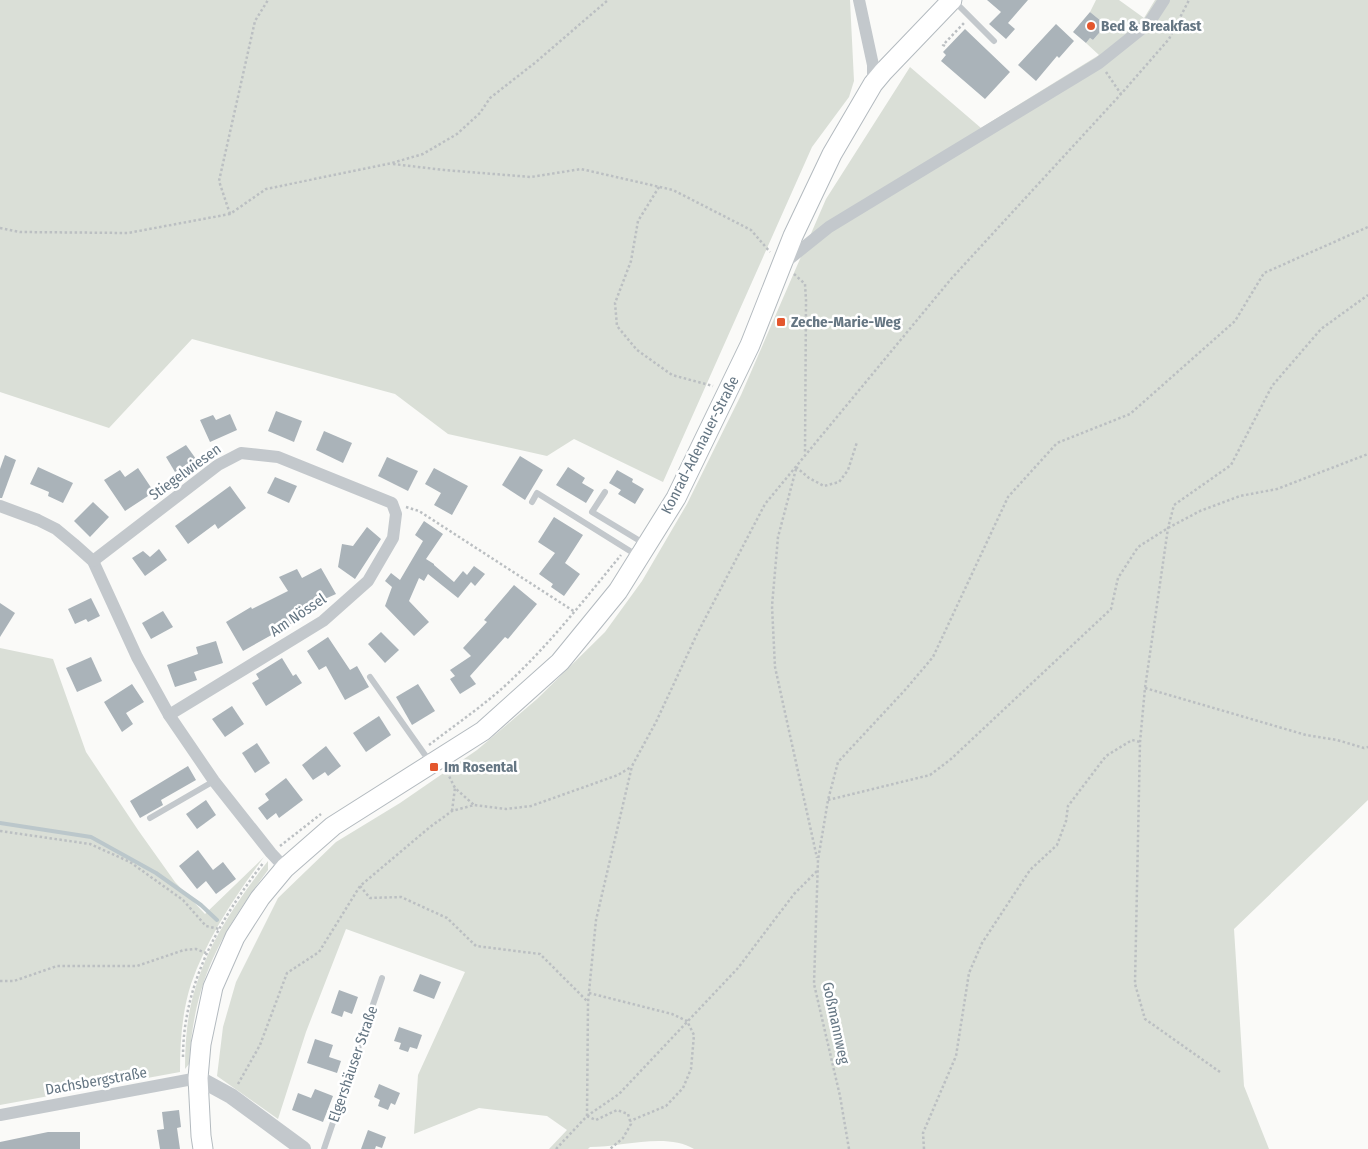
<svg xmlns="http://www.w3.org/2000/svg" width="1368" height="1149" font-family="'Fira Sans Condensed',sans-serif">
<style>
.green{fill:#dadfd7}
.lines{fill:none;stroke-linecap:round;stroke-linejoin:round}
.stream{stroke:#bbc7cb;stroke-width:4}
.building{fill:#aab3b9}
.secondary-casing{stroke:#b3babf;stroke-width:21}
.path{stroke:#bbbfc2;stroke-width:2.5;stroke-dasharray:2.5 2.5;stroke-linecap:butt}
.service{stroke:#c3c8cc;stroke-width:6}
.minor{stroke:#c3c8cc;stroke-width:12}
.tertiary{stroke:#c3c8cc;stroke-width:16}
.secondary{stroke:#fff;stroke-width:19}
.poi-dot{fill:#e4572e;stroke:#fff;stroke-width:2}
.labels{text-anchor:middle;stroke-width:5;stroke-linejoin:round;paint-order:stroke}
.poi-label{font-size:15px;font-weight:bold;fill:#657683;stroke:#fff;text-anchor:start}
.street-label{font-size:15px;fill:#657683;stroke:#fff}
</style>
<rect width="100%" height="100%" fill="#fafaf8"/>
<g class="green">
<polygon points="0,0 850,0 854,81 849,97 812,147 663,482 574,439 547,456 448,434 395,394 192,339 109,428 0,392"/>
<path d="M1096 0H1119L1144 18 1155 0H1368V800L1234 929 1244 1086 1269 1149H694C667 1132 621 1147 590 1147L588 1149H549L567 1130 547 1116 479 1108 414 1134 418 1075 465 972 346 929 306 1032 278 1119 217 1076 223 1027 236 982 278 898 336 842 400 803 477 750 537 699 605 632 642 581 687 504 741 395 826 199 910 67 981 128 1099 55 1086 43 1090 38 1093 40 1106 25 1090 12Z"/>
<path d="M0 648 53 659 86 752 138 830 175 882 205 914 264 857C235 896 207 938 191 984 182 1012 180 1043 180 1072L0 1105Z"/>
<path d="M268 861V870C220 935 194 980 189 1064L185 1069C185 1041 187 1013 196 986 210 940 239 898 268 861Z"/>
</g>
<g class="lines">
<polyline class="stream" points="0,823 91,837 156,873 201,905 217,920"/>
</g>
<g class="building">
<polygon points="987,0 1028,0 1008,23 1015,29 1006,39 989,24 1001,12"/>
<polygon points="1090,12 1106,25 1093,40 1090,38 1086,43 1073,32"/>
<polygon points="1056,24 1074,41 1059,58 1057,56 1036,81 1018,65"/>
<polygon points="965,29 1010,72 985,99 941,61 946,55 943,52"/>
<polygon points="276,411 302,421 294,442 268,431"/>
<polygon points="230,414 237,430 210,442 200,420 213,415 216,420"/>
<polygon points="324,431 352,443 343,463 316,450"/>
<polygon points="186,445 196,459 175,472 166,457"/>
<polygon points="5,455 16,460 2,498 0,498 0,469"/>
<polygon points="520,456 543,470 525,500 502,485"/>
<polygon points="387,457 418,471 408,491 378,476"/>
<polygon points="38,467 73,483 63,503 48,496 49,492 30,484"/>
<polygon points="568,467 585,478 582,483 594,490 586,503 556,485"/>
<polygon points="138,468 154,492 125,511 104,480 120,470 125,477"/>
<polygon points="434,468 468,486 452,515 434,505 441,493 425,484"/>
<polygon points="617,470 633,479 632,482 644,489 635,504 618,494 621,490 609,483"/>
<polygon points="275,477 297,486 289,503 267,493"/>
<polygon points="230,486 246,508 218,529 215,524 188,544 175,526"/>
<polygon points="93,502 109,517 90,537 74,521"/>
<polygon points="554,517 583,535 565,563 580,574 564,596 551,587 553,584 539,574 555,553 538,542"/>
<polygon points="424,521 443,534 426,559 434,564 434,565 454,582 463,571 467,575 474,566 485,574 475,586 471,582 458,598 428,574 424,581 419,578 409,601 429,622 414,636 385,606 392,587 385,581 391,573 400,580 423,541 415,535"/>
<polygon points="367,527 381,539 355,579 338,567 342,544 353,546"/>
<polygon points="159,549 167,560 145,576 132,558 143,551 150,557"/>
<polygon points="321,568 336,594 289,615 293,623 243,651 226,622 251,607 252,609 288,591 279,577 297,569 302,578"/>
<polygon points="514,585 537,604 508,639 505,637 470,676 476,684 460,694 450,679 455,676 450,670 471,656 463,648 487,622 484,620"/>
<polygon points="91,598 100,616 88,622 86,619 75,624 68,609"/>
<polygon points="0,603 15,613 0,637"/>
<polygon points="163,611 173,627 151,639 142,623"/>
<polygon points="381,632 399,650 385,663 368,644"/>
<polygon points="328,637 350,670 357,666 369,687 345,700 326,666 319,670 307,651"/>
<polygon points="216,641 223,663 194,672 197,680 175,687 167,665 198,654 196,647"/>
<polygon points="91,657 102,681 77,692 66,668"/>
<polygon points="282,658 293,676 296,674 302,683 266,706 252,683 259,679 256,674"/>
<polygon points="132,684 144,702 126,713 133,724 122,732 104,702"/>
<polygon points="418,684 435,711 412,725 396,697"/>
<polygon points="232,706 244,724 225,737 212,719"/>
<polygon points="379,716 391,735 366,752 353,733"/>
<polygon points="257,743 270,763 255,773 242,753"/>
<polygon points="326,746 341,766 328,776 325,772 313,780 302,765"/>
<polygon points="188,766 196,780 161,800 163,805 140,818 130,801"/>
<polygon points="286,778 303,800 279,818 276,813 267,820 258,808 269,800 265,794"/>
<polygon points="206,800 216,815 197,829 186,814"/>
<polygon points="198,850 213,870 223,862 236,879 216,894 206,881 197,889 179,866"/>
<polygon points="420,974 441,982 434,999 413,991"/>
<polygon points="339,990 358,997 352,1014 344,1011 342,1017 331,1013"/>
<polygon points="399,1027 422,1035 417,1049 410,1047 408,1052 399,1049 401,1043 394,1041"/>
<polygon points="315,1039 333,1045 329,1057 341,1061 337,1073 307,1063"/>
<polygon points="379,1084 400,1093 395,1105 391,1103 388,1110 378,1106 380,1100 374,1097"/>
<polygon points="315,1089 333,1096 323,1122 292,1110 298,1093 311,1098"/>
<polygon points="179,1110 181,1127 177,1128 180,1149 160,1149 157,1130 164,1129 162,1112"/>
<polygon points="368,1130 386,1137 382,1148 376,1146 375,1149 361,1149"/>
<polygon points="48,1132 80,1132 80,1149 0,1149 0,1142"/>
</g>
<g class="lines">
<g class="secondary-casing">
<polyline id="secondary" points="203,1149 201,1136 198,1078 201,1044 213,987 235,937 260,898 285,868 333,826 483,731 560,662 618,591 676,498 750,345 793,236 832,154 873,84 883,72 952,0"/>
</g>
<g class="path">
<polyline points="945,46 943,45 964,23"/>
<polyline points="1106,72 1121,94"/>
<polyline points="393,164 444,170 531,177 581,169 673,190 751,230 770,252"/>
<polyline points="659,187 638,221 631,261 615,303 617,326 637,350 672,375 713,386"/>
<polyline points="230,214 219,181 255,21 268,0"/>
<polyline points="0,228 20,232 128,233 230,214 266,189 392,163 423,154 457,134 480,113 490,98 536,62 608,0"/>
<polyline points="794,274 805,284 806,300 805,454"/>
<polyline points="796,467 809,478 824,486 839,482 848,470 857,442"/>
<polyline points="796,469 778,537 772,606 775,667 817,858"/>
<polyline points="406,507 419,511 575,612"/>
<polyline points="1145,688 1306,735 1337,740 1364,748 1368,747"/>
<path d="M429 745C455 725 483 706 507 684 549 645 585 599 621 555"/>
<polyline points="447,772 455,788 474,805"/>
<polyline points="828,800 930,775 951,759 1111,609 1118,578 1138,547 1168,528 1200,511 1240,496 1277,489 1368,454"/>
<polyline points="452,811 455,788"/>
<polyline points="0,831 90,844 130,862 183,900 206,926 219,929"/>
<polyline points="280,846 321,814"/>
<polyline points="360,886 370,898 401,897 447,918 476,946 540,954 588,1002"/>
<polyline points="0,981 14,981 57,966 137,966 184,950 196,949 206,953"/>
<polyline points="589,993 672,1014 687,1021 694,1035 691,1069 683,1088 666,1106 630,1121"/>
<path d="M183 1057C183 983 220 919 264 862"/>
<polyline points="1220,1072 1145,1019 1135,984 1140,742 1145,688 1168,528 1174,505 1231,465 1272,386 1321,329 1368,295"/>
<polyline points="238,1084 260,1045 287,973 319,952 360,886 430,827 452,811 474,805 506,809 531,806 618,775 631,767"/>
<polyline points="587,1116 588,1002 596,920 632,766 656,722 697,634 765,504 951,279 1121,94 1169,39 1189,0"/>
<polyline points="587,1116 596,1120 617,1110 628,1114 631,1124 623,1138 610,1149"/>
<polyline points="556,1149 587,1116 619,1094 738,968 794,894 818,870"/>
<polyline points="849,1149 840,1096 814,984 818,860 828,800 838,762 905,690 933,657 1008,497 1057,443 1130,414 1235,321 1264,273 1368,227"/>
<polyline points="924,1149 923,1133 956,1056 969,973 982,943 1030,870 1057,845 1066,821 1068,806 1106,756 1132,740 1140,742"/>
</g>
<g class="service">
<polyline points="954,1 994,41"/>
<polyline points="605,492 592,512 645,544"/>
<polyline points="532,502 537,493 638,556"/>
<polyline points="370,677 430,762"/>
<polyline points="150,818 214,781"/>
<polyline points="324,1149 382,978"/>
</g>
<g class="minor">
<polyline points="859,0 873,65 873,84"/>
<polyline points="783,264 829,227 1099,63 1149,23 1164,0"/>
<polyline points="0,506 38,520 56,529 74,544 93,561 137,657 169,715 214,781 271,853 285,868"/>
<polyline points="93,561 218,465 241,453 278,457 392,503 396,514 393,538 368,581 323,621 169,715"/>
<polyline points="0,1115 198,1078"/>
</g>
<polyline class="tertiary" points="198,1078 231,1096 303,1149"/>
<use href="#secondary" class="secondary"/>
</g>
<g class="poi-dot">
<circle cx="1091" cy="26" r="5"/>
<rect x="776" y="317" width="10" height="10" rx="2.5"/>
<rect x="429" y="762" width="10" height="10" rx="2.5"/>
</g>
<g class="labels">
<g class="poi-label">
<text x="1101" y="31">Bed &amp; Breakfast</text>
<text x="791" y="327">Zeche-Marie-Weg</text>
<text x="444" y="772">Im Rosental</text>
</g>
<g class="street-label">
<text transform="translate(700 445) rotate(-63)" y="5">Konrad-Adenauer-Straße</text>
<text transform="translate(185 472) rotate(-36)" y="5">Stiegelwiesen</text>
<text transform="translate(298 615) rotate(-34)" y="5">Am Nössel</text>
<text transform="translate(836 1023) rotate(78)" y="5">Goßmannweg</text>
<text transform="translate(353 1064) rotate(-71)" y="5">Elgershäuser Straße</text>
<text transform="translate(96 1081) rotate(-10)" y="5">Dachsbergstraße</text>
</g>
</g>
</svg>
